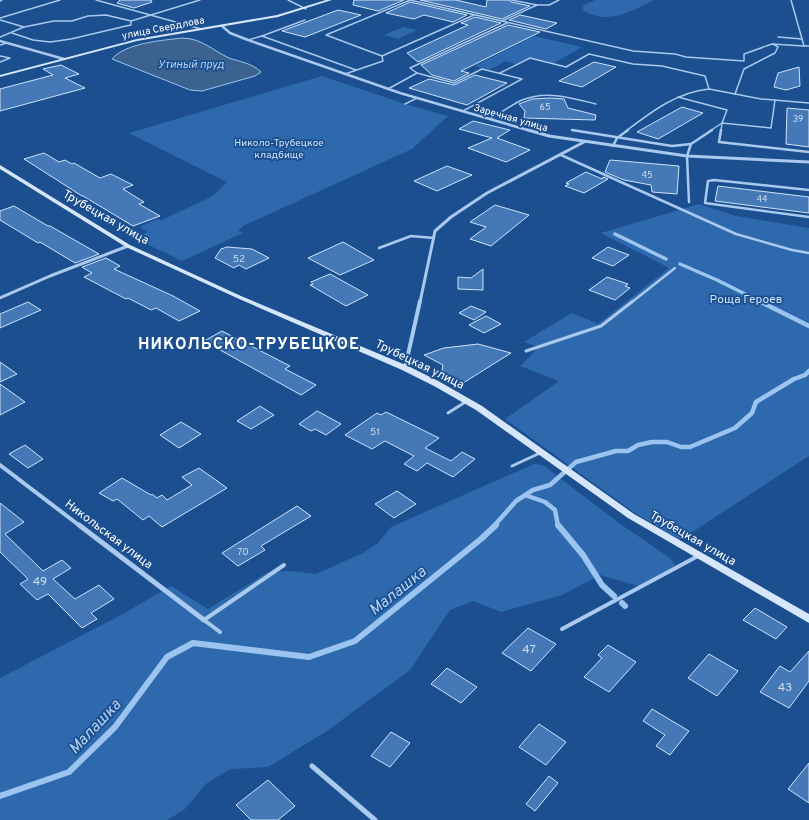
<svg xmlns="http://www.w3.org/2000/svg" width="809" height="820" font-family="Overpass,sans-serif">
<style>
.green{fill:#2e69ad}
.water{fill:#3c6290;stroke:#9cc4f0}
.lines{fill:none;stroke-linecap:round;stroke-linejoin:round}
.stream-far2{stroke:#9cc4f0;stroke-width:3.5}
.stream-far1{stroke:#9cc4f0;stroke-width:4.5}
.stream{stroke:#9cc4f0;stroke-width:6}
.building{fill:#4478b7;stroke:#cfe3fa}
.service-far3{stroke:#a9c9ee;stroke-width:1.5}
.service-far2{stroke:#a9c9ee;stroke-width:2.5}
.service-far1{stroke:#a9c9ee;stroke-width:3}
.service{stroke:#a9c9ee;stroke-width:4}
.minor-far3{stroke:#a9c9ee;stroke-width:2.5}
.minor-far2{stroke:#a9c9ee;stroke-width:3}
.minor-far1{stroke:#a9c9ee;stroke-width:4}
.minor{stroke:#a9c9ee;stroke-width:5}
.secondary{fill:#d6e6fa;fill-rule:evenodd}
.labels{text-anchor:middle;stroke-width:3.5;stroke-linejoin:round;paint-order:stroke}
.far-number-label{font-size:9px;fill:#d0dded}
.far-street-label{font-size:10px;fill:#fff;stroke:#1b4f8f}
.far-park-label{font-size:10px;fill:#cfe3fa;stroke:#1b4f8f}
.number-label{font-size:10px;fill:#d0dded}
.far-water-label{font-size:11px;font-style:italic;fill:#b5d3f5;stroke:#1b4f8f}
.street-label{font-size:12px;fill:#fff;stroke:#1b4f8f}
.park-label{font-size:12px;fill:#cfe3fa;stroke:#1b4f8f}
.near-number-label{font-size:12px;fill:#d0dded}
.district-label{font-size:16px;font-weight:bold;letter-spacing:1px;fill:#fff;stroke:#1b4f8f}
.near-water-label{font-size:16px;font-style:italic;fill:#b5d3f5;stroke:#1b4f8f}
</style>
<rect width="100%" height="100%" fill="#1b4f8f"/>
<g class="green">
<path d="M595 0H654C632 11 607 26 583 10V6Z"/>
<polygon points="403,27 417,30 398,39 384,35"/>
<polygon points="534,36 582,47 554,63 530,57 516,64 506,61 489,70 474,66"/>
<polygon points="322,76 405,104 448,116 412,149 243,226 238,230 243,233 182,261 138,240 147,231 140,227 157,219 162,220 213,196 227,182 129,133"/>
<polygon points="699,204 736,216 809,228 809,456 680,540 635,513 505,419 559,381 520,366 539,347 524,342 572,313 598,324 669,268 601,233"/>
<polygon points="534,464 543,465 619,523 670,558 675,565 667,571 638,586 600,575 562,595 501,612 473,601 450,610 410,670 327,731 268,767 230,769 207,783 184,810 167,820 0,820 0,678 121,615 171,586 208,609 268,572 289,571 316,574 363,553 378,543 391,527"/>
</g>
<path class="water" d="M183 38C203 39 212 50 229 58 240 62 252 63 261 72L255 76 202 91 190 90 112 59C125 43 164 40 183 38Z"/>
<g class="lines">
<g class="stream-far2">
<polyline points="615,234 666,259"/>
<polyline points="680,264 717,280 761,302"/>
</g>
<g class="stream-far1">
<polyline points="759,301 809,326"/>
<polyline points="525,495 545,502 555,510 558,526"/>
<polyline points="494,526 516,501 533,490 550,485 576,462 616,451 628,451 638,445 652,442 667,442 681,447 690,447 735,428 752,413 756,402 794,379 805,375 809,371"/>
</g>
<g class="stream">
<polyline points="558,525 583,555 602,585 614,596"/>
<polyline points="622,603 625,606"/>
<polyline points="0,796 69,772 115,727 167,657 193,643 309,657 355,641 481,539 496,525"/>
</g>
</g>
<g class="building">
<polygon points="120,0 151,0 152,2 134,8 117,3"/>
<polygon points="354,0 404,0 378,11 353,5"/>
<polygon points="420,0 456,0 486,7 487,0 509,0 511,2 530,6 502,19"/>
<polygon points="410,2 467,15 453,22 424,15 414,19 386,13"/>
<polygon points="338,10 361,15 305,37 282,31"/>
<polygon points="520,15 557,23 546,29 509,20"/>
<polygon points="475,17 501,23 418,62 407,53 468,25 461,23"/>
<polygon points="508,25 540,32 461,71 469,73 454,81 432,75 421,65"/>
<polygon points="594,62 616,67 582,87 559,81"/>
<polygon points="61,65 79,74 65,78 85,88 0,111 0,89 53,75 43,69"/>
<polygon points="799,67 800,86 786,90 774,87 778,73"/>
<polygon points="475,75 507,83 467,105 409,88 429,79 454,85"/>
<polygon points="550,98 564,99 568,108 596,115 595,120 524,118 525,111 519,104 532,99"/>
<polygon points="682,107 703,113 658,139 637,132"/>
<polygon points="787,108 809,110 809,147 786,144"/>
<polygon points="473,121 510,130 497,138 530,150 506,162 468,148 492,138 459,129"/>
<polygon points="44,153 59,162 65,160 72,164 74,163 100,178 111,174 133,185 123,189 144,202 139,204 160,216 133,226 83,196 82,196 24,159"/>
<polygon points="610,160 679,166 677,194 652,192 651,185 624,180 605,172"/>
<polygon points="447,166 472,175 437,191 414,181"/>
<polygon points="586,172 602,179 603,177 608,179 584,193 565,186 569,184 566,183"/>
<polygon points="718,186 809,197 809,213 715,201"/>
<polygon points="495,205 529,215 491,246 470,239 486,227 470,222"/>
<polygon points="14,206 48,226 50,226 99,254 75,263 40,242 38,243 0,220 0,211"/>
<polygon points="343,242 374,260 340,275 308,258"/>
<polygon points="227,247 252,249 269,258 246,269 239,265 234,268 215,258 221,249"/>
<polygon points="608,247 629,255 613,266 592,258"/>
<polygon points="106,258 120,266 114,269 173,296 200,311 179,321 156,308 151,310 128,298 126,299 84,277 92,273 82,267"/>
<polygon points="483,269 483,290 458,289 458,277 471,278"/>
<polygon points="330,274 368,295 346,306 310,285 313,284 311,282"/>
<polygon points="607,277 628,284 625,286 630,288 615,300 589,290"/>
<polygon points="28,302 41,310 0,328 0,314"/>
<polygon points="471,306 486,312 474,320 459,313"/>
<polygon points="486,316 501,324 484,333 469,325"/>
<polygon points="222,331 290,366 285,369 316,385 301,395 204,341"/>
<polygon points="478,344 511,353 460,385 448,378 442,370 443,365 424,355 444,348"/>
<polygon points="0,362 17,374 0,382"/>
<polygon points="0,384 25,402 0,415"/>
<polygon points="260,406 274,415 251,429 237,421"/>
<polygon points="317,411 321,413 341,424 326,435 315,429 311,431 299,424"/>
<polygon points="386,412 439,438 425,448 451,461 462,452 475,459 453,477 427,463 417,471 404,464 414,456 385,441 372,449 345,435 377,413 381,415"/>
<polygon points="181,422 201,434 179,448 160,435"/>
<polygon points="25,445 43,459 28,468 9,454"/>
<polygon points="199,468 227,488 162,527 149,516 143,520 117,499 113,501 99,493 122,478 151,495 152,494 157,498 162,495 167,500 192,485 182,477"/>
<polygon points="397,491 416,504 394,518 375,504"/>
<polygon points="0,503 24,522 5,534 43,571 62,560 71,568 53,579 75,599 99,585 114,599 91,613 97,619 82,628 48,594 37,600 20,584 28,579 0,552"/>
<polygon points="297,506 311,516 261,546 265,550 238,566 222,553"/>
<polygon points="755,608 787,627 776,639 743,620"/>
<polygon points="528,628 556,644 531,671 502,653"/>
<polygon points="608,645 636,662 609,692 584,677 602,658 598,655"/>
<polygon points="809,651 809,681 789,708 760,692 780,666 790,672"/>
<polygon points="709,654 738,671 717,696 688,678"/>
<polygon points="447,668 477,687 461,703 431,684"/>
<polygon points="652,709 689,731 670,755 656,746 665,735 643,721"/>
<polygon points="539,724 566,742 546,765 519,747"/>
<polygon points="391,732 410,743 390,767 371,756"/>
<polygon points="809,763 809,803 788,789"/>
<polygon points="549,776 558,783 535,811 526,804"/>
<polygon points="268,780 295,806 278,820 251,820 236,805"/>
</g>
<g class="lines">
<g class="service-far3">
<polyline points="96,0 201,29"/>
<polyline points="288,0 306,9"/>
<polyline points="410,0 633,51 675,54 686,57 744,61 744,54 772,44 804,46"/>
<polyline points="511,0 537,5"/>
<polyline points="791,0 804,46 809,46"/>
<polyline points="0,1 2,0"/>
<polyline points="0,18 60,0"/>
<polyline points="0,20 24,27 0,37"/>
<polyline points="131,21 200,0"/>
<polyline points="502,21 537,5 549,5 559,0"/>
<polyline points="12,33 33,40 50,42 71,39 126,26 131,25 131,21 106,15 88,16 72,21 54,21 24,27"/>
<polyline points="262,36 305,20"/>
<polyline points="778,37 802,39"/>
<polyline points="248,40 262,36 356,70"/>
<polyline points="0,45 7,43"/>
<polyline points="0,56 10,58 0,62"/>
<polyline points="382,56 326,35 410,0"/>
<polyline points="417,73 410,68 507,23"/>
<polyline points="500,73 530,58 566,67 589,54 633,64 662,66 705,76 709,89 761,99 809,103"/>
<polyline points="345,74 383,61 382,56 474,15"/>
<polyline points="388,89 417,73 454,83 482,69 522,79 463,111"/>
<polyline points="735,94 744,69 775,53 778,47 773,44"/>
<polyline points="678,97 727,110 722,123 710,131"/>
<polyline points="405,104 417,98"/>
<path d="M490 119C501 113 511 105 522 100 547 90 572 98 596 104"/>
<polyline points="572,130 577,131"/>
<path d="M626 131C651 112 677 92 709 89"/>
<polyline points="721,131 722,123 771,128 775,100"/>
</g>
<g class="service-far2">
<polyline points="572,130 672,146 691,144"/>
<polyline points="721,130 719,142 809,152"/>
<polyline points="613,146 617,138 628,130"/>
<polyline points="561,155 736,234 792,250 809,253"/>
<polyline points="809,190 714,180 708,181 705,203 809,217"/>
<polyline points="689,202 687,156 691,144 712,130"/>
<polyline points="379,248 411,236 434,238"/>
<polyline points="632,302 675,268"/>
</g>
<g class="service-far1">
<polyline points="526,351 601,326 633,301"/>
<polyline points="448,413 467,401"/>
<polyline points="512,466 540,453"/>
</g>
<g class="service">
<polyline points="562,629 698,556"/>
<polyline points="220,632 204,620 284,565"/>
</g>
<g class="minor-far3">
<polyline points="222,26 230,33 248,40 400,93 531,131"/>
<polyline points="0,41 64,59"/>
</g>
<g class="minor-far2">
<polyline points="528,130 549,136 687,156 809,162"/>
<polyline points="0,298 50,276 128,246"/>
<polyline points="420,302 435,231 451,217 487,193 584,142"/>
</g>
<g class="minor-far1">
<polyline points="405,368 420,301"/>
<polyline points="0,465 80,526"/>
</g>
<g class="minor">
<polyline points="79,525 204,620"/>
<polyline points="312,766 375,820"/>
</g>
<g class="secondary">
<polygon points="326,0 332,0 278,17 137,41 0,77 0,75 137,39 277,15"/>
<polygon points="0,165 130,245 241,296 408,366 440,382 482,406 634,514 809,614 809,623 628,518 476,410 434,386 402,370 237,298 126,247 0,169"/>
</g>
</g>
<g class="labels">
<g class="far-number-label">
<text x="545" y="110">65</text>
<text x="798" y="122">39</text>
<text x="647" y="178">45</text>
<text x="762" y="202">44</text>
</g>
<g class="far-street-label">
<text transform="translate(163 27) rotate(-11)" y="4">улица Свердлова</text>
<text transform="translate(511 117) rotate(16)" y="4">Заречная улица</text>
</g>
<g class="far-park-label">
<text x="279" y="146">Николо-Трубецкое<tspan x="279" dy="12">кладбище</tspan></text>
</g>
<g class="number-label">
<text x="239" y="262">52</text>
<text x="375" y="435">51</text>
<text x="243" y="555">70</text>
</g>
<g class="far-water-label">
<text x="191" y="68">Утиный пруд</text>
</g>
<g class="street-label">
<text transform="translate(106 217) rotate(30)" y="4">Трубецкая улица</text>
<text transform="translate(420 364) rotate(26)" y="4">Трубецкая улица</text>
<text transform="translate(109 534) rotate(37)" y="4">Никольская улица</text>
<text transform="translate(693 538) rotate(30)" y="4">Трубецкая улица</text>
</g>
<g class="park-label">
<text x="746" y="303">Роща Героев</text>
</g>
<g class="near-number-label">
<text x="40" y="585">49</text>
<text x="529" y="653">47</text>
<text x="785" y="691">43</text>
</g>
<g class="district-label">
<text x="249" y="349">НИКОЛЬСКО-ТРУБЕЦКОЕ</text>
</g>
<g class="near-water-label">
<text transform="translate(397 590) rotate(-39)" y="6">Малашка</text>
<text transform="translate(94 726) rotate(-47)" y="6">Малашка</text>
</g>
</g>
</svg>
